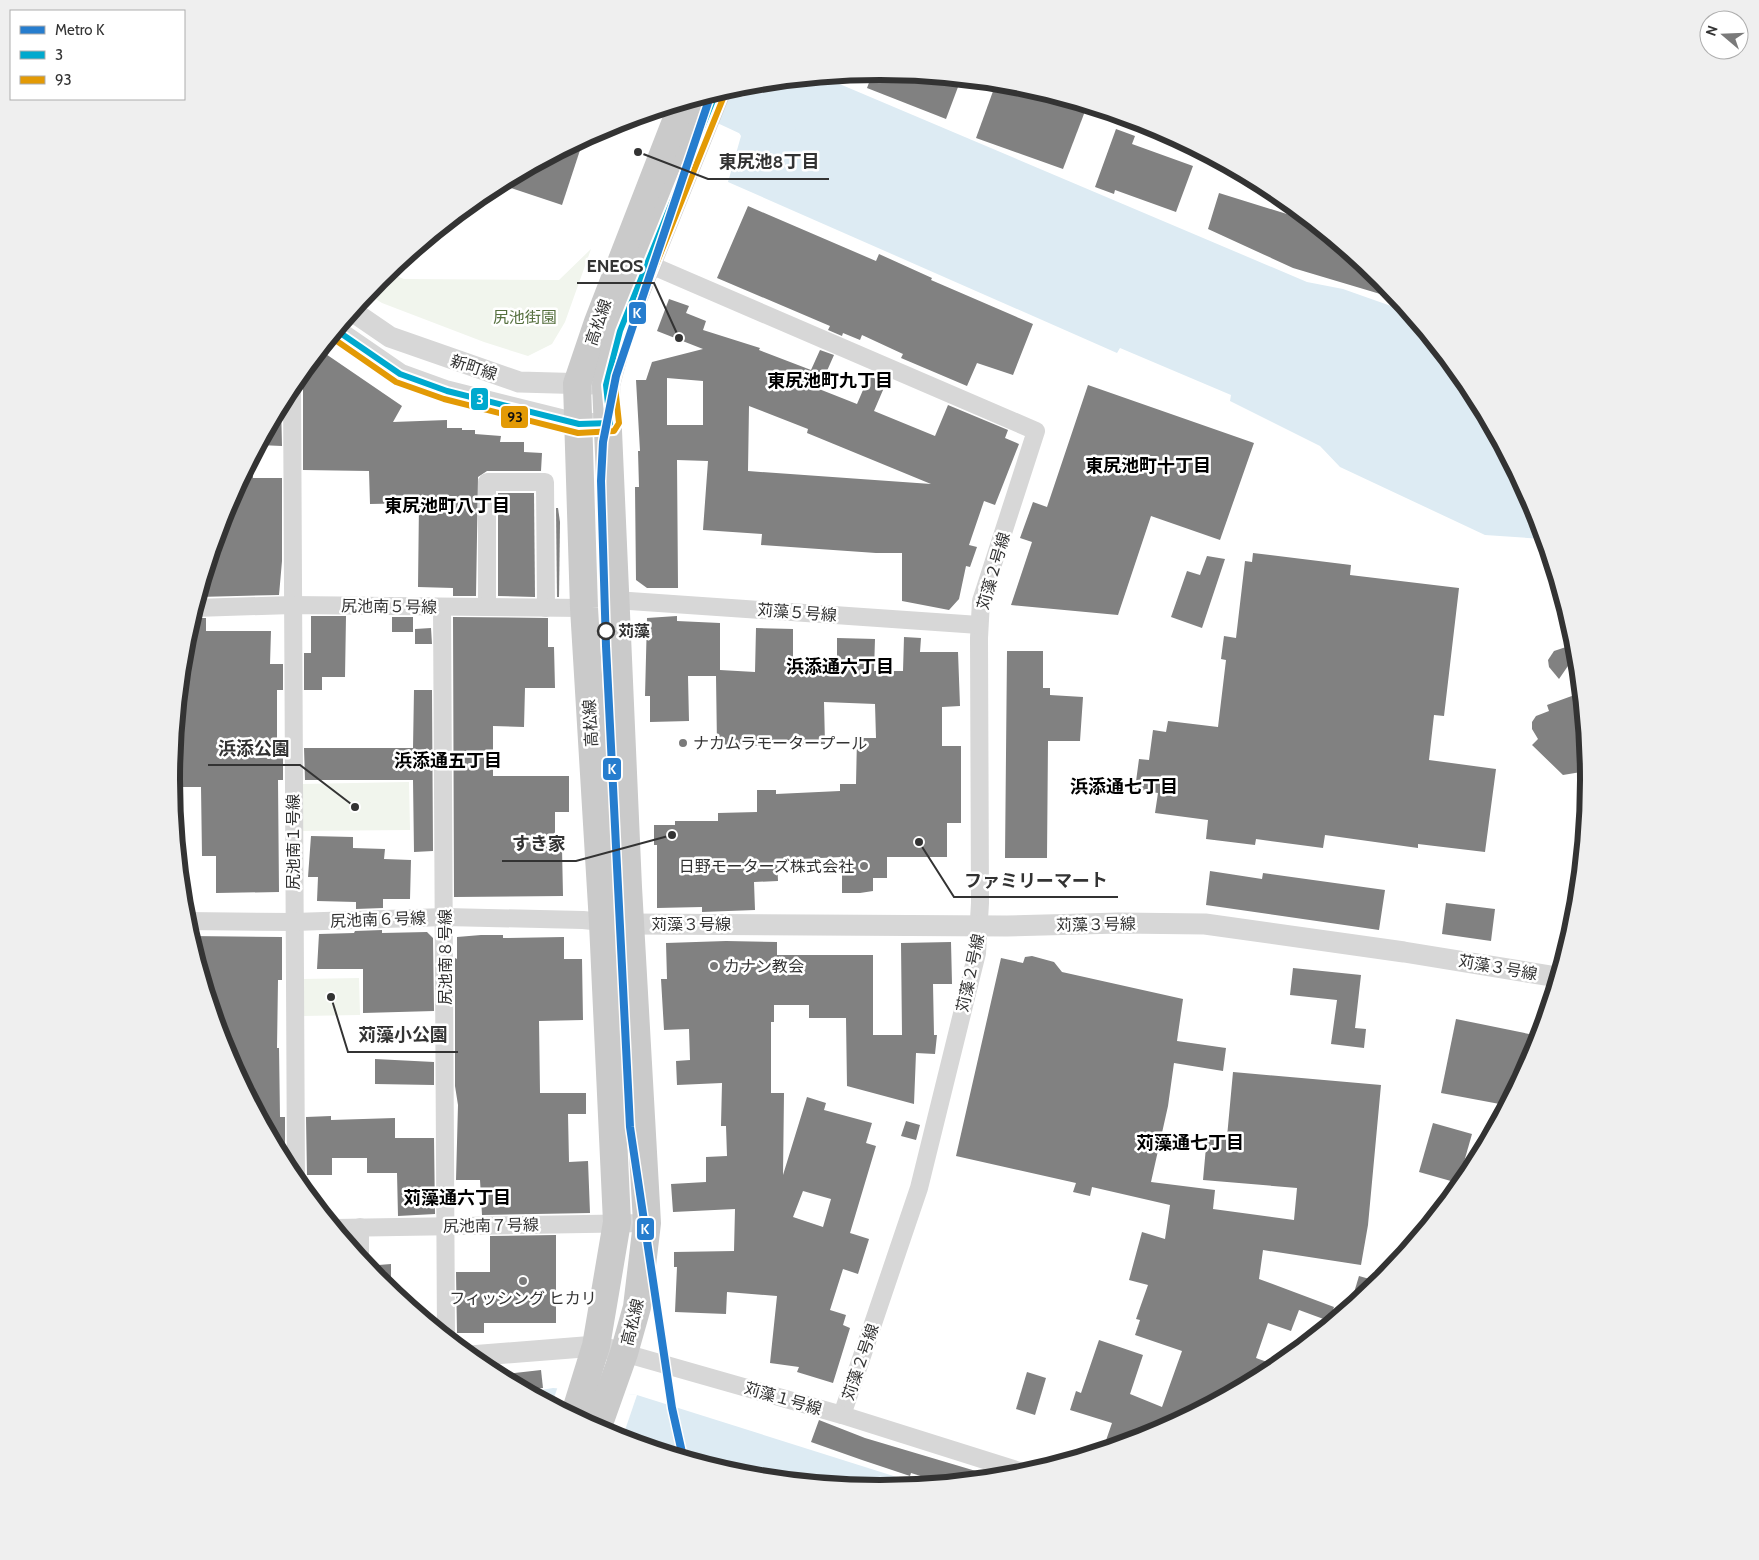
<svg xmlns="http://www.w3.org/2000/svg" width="1759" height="1560" font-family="Cabin,'Noto Sans JP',sans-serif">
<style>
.green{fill:#f1f5ed}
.water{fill:#ddebf3}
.pier{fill:#fff}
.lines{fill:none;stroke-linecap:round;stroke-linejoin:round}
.river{stroke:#ddebf3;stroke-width:34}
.building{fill:#818181;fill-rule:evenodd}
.minor{stroke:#d7d7d7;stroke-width:18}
.tertiary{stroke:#d7d7d7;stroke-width:21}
.primary{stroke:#cacaca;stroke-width:28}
.bus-1-casing{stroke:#fff;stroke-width:10}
.bus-2-casing{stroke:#fff;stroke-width:10}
.bus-1{stroke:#00a9ce;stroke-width:6}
.bus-2{stroke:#e39a05;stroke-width:6}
.metro-1-casing{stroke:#fff;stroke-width:11}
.metro-1{stroke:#267dce;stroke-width:8}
.stop-dot{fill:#fff;stroke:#333;stroke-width:2.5}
.poi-dot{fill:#7a7a7a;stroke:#fff;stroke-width:2}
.labels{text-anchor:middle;stroke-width:5;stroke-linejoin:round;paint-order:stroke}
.park-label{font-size:16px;fill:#56703f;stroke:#fff}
.street-label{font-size:16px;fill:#333;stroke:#fff}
.stop-label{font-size:16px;font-weight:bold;fill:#333;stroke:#fff;text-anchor:start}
.poi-label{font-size:16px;fill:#333;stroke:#fff;text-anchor:start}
.neighbourhood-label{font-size:18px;font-weight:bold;fill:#000;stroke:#fff}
.rim{fill:none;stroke:#333;stroke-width:6}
.leader{fill:none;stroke:#333;stroke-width:2}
.callout-dot{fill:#333;stroke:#fff;stroke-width:2}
.callout-label{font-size:18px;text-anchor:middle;font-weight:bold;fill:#333;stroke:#fff;stroke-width:5;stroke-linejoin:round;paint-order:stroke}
.line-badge{stroke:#fff;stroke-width:2}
.badge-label{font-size:14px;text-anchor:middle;font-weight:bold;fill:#fff}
.pale-badge-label{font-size:14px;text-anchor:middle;font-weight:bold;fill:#111}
</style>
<rect width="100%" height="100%" fill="#fff"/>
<g class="green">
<polygon points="591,249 565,322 552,344 528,356 484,342 382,303 366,293 386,272 404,279 559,280"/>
<polygon points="409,782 410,830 300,831 300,784"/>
<polygon points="359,978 360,1015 302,1016 302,979"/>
</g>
<g class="water">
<polygon points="823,77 1307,282 1343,289 1408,312 1469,386 1534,509 1543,539 1485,535 1340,467 1320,446 1230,401 1231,395 1120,348 1117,353 728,182 741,136 734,124 748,84"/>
<polygon points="553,1388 637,1395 922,1485 879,1489 741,1475 608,1435 528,1392"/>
</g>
<polygon class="pier" points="558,1386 637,1395 622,1439 608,1435 552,1404"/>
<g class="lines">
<polyline class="river" points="702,97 779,133"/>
</g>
<g class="building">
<polygon points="880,71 961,79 946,119 867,88 873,72"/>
<polygon points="996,83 1018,85 1087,106 1063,169 976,138"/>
<polygon points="1116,129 1135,136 1132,144 1193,166 1176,212 1115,190 1114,194 1095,187"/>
<polygon points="584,138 562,205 499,184"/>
<polygon points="1219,193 1306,220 1305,224 1320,229 1381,279 1397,299 1293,268 1208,229"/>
<polygon points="748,206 876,261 879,254 932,278 931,280 1033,324 1013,375 977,363 967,386 901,358 903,354 862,335 860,340 843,333 842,336 828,330 830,326 717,278"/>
<path d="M669 299 689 306 686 313 706 321 703 330 760 348 759 350 811 370 820 350 834 355 819 389 857 404 869 376 886 383 874 411 935 436 948 405 1008 430 1005 438 1019 444 995 505 984 501 969 545 977 547 970 567 966 566 959 599 949 610 902 601V553H876L761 545 762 534 703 530 708 461 677 460 678 588H647L636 580 635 487H639L638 451H640L636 380H646L652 362 703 349 657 331ZM667 378 703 381V425H667ZM749 406 808 429 807 433 931 484 748 471Z"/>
<polygon points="320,350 402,406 393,422 447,420 447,428 462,428 462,430 475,430 475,434 501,436 500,442 524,442 524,452 542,453 541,471 487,471 478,477 476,596 453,596 453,588 418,587 419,503 370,504 369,471 303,470 303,384 299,376"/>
<polygon points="1088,385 1254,443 1220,540 1151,516 1118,615 1011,605 1032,542 1020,538 1033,502 1047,507"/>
<polygon points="281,403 282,446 259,445 278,410"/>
<polygon points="253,455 253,478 282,478 282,561 279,595 198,597 225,509"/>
<polygon points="498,493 534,493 535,597 498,596"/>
<polygon points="556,508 558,508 560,522 559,597 557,597"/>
<polygon points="1253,553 1351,565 1350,575 1459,588 1444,716 1434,715 1429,760 1496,769 1485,852 1418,844 1418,848 1325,835 1323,848 1256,839 1255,845 1206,839 1208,820 1155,813 1158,793 1135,789 1139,759 1149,760 1153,730 1166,732 1168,721 1218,727 1226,660 1221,659 1224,636 1236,638 1245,561 1252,562"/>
<polygon points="1207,556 1225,559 1202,628 1171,617 1187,571 1200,575"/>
<polygon points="311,616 346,616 345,677 322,677 322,690 304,690 304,653 311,653"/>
<polygon points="677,616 677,621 720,623 720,670 755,672 756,628 793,629 793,660 837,661 837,638 875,639 874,671 903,671 904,637 921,638 920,652 958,652 960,706 942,707 942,746 961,746 961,823 947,823 947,857 887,857 887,878 873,878 873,891 860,893 842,893 842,857 777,860 778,881 754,882 755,910 702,912 702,907 657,908 657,845 654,845 654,825 675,825 675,821 718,821 718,813 757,812 757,790 776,790 776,794 840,791 840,784 856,784 857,738 876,738 875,704 824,702 825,744 748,746 748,744 717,745 716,676 688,676 689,721 650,722 650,696 645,696 647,618"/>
<rect x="392" y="617" width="21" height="15"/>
<polygon points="453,617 548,618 548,647 554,647 555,688 525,688 524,727 493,726 493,776 569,776 569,812 555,812 555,848 562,848 563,896 454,897"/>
<polygon points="192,618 206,618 206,631 271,631 270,664 283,664 283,690 277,690 277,743 278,748 283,748 283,780 278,780 279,892 216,893 216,856 202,856 201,787 172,787 184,641"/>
<polygon points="431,628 432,644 415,644 415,629"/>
<polygon points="1566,647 1570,663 1559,679 1549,667 1548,660 1554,651"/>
<polygon points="1007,651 1043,651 1043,688 1050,688 1050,695 1083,697 1080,741 1048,741 1047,858 1005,858"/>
<polygon points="414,690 432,690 433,851 414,852 413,780 305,780 304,748 413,748"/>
<polygon points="1580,693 1587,771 1563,775 1532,745 1538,739 1532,729 1532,722 1536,716 1549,711 1547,705"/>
<polygon points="311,836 353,837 353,848 385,849 384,859 411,860 410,899 383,899 383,908 356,909 356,902 317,901 318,877 308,877"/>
<polygon points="1210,871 1262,879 1263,873 1385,890 1379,930 1206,905"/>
<polygon points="1446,903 1495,909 1491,941 1442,934"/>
<polygon points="382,930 382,933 427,932 433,938 434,1011 363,1013 363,969 317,969 319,934 354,933 355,931"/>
<polygon points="481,935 503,935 503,938 564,937 564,959 582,959 583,1020 539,1021 540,1093 586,1093 586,1114 568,1114 569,1162 588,1161 590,1213 482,1215 480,1180 456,1180 458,1105 455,1086 455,958 457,959 457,937"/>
<polygon points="190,936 282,937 282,980 278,980 277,1048 279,1048 280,1117 285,1117 285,1165 225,1051"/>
<path d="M726 941 777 942V955H873V1035H902L901 943 951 942 952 984H933L934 1035H937L935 1054 916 1053 914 1104 847 1086 846 1018H809V1005H774V1022H771V1093H784L783 1175 807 1097 826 1103 824 1110 872 1123 866 1143 876 1146 850 1233 869 1239 858 1274 843 1269 830 1310 846 1315 843 1325 850 1328 833 1383 797 1372 799 1367 770 1363 777 1296 727 1292 726 1314 675 1312 677 1267H674V1252L734 1251 735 1209 673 1212 671 1184 706 1182V1157L727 1156 726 1126H721L722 1083 677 1085 676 1061 690 1060 689 1029 664 1030 661 979H667L666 943ZM803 1191 831 1199 823 1227 793 1217Z"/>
<polygon points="1032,956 1054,962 1062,972 1183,999 1177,1041 1226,1048 1223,1071 1174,1063 1168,1106 1151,1182 1215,1190 1213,1209 1294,1220 1297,1188 1203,1180 1207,1136 1227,1137 1233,1072 1381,1085 1368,1225 1361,1265 1263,1250 1259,1279 1334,1307 1329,1321 1299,1310 1291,1331 1268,1323 1256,1358 1278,1366 1273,1369 1150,1435 1103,1449 1112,1423 1070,1410 1076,1391 1081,1393 1099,1340 1143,1355 1130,1394 1162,1407 1182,1351 1135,1335 1140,1320 1136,1319 1148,1285 1129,1280 1142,1232 1165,1239 1170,1205 1092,1187 1090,1196 1073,1192 1076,1183 956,1156 1001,958 1023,963 1025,957"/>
<polygon points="1293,968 1361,975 1355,1028 1366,1029 1364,1048 1331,1044 1337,1000 1290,995"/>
<polygon points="1456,1019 1539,1036 1534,1051 1505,1105 1441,1093"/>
<polygon points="375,1059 434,1062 434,1085 375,1084"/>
<polygon points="331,1116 331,1120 395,1118 395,1138 434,1138 435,1214 398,1216 397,1173 367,1173 367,1158 332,1158 332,1175 307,1175 306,1117"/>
<polygon points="906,1121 920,1125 916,1140 901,1136"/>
<polygon points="1433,1123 1472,1134 1458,1183 1419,1172"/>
<polygon points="556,1235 556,1323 484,1323 484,1333 457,1333 456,1272 490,1272 490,1236"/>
<polygon points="391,1264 391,1291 366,1266"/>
<polygon points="1359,1276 1380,1282 1350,1306"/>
<polygon points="541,1370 543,1388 524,1390 496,1375"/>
<polygon points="1027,1372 1046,1378 1035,1415 1016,1409"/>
<polygon points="819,1420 865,1438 996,1477 943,1483 911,1473 910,1476 862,1460 811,1442"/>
</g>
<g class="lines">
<g class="minor">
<polyline points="646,263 1036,431 981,601 979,638 980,903 977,953 919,1188 842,1415"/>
<polyline points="292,384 296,1180"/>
<polyline points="615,600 979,625"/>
<polyline points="442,607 446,1337"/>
<polyline points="487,607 487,482 545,482 546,608"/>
<polyline points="195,608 292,605 584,608"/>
<polyline points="185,921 294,922 445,917 583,920 612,923"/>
<polyline points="334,1228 647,1223"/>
<polyline points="360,1258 360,1227"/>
<polyline points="624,1353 842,1415 1026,1473"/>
</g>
<g class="tertiary">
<polyline points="352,311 390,337 519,382 591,384"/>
<polyline points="336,330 400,374 447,391 579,424 610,423"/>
<polyline points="631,924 1007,926 1119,923 1205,924 1404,952 1557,977"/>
<polyline points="470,1356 596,1346 624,1353"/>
</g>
<g class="primary">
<polyline points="574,1417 596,1346 617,1222 603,923 584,608 577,384 598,322 683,103"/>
<polyline points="597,1429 624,1353 637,1307 647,1223 628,887 606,385 620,331 716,93"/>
</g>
<g class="bus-1-casing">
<polyline id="bus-1" points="336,330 400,374 447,391 579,424 610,423 606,385 620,331 716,93"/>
</g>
<g class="bus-2-casing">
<polyline id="bus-2" points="331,337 396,382 444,399 578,433 614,431 619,423 615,386 628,334 724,96"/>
</g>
<use href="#bus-1" class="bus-1"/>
<use href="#bus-2" class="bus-2"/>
<g class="metro-1-casing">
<polyline id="metro-1" points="683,1457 672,1408 630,1127 606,646 601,481 603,442 616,376 711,94"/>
</g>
<use href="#metro-1" class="metro-1"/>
</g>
<circle class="stop-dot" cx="606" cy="631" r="8"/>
<g class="poi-dot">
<circle cx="683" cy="743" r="5"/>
<circle cx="864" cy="866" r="5"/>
<circle cx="714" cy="966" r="5"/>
<circle cx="523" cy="1281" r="5"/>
</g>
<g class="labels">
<g class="park-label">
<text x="525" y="323">尻池街園</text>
</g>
<g class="street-label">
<text transform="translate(598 322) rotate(-71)" y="6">高松線</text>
<text transform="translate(474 367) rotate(18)" y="6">新町線</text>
<text transform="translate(993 571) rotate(-74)" y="6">苅藻２号線</text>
<text transform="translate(389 606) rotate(1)" y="6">尻池南５号線</text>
<text transform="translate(797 612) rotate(4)" y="6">苅藻５号線</text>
<text transform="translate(590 723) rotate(-93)" y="6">高松線</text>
<text transform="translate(293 842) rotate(-90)" y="6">尻池南１号線</text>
<text transform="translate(378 919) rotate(-2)" y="6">尻池南６号線</text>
<text x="691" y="930">苅藻３号線</text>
<text transform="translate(1096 924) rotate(-1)" y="6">苅藻３号線</text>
<text transform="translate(445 957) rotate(-90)" y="6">尻池南８号線</text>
<text transform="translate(1498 967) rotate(10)" y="6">苅藻３号線</text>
<text transform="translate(970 973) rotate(-78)" y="6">苅藻２号線</text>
<text transform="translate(491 1225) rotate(-1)" y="6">尻池南７号線</text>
<text transform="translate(632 1322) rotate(-76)" y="6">高松線</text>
<text transform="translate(860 1362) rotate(-71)" y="6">苅藻２号線</text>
<text transform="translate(783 1398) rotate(16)" y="6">苅藻１号線</text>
</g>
<g class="stop-label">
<text x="618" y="637">苅藻</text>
</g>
<g class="poi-label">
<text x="693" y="749">ナカムラモータープール</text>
<text x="854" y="872" text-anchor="end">日野モーターズ株式会社</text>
<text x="724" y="972">カナン教会</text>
<text x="523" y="1304" text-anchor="middle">フィッシング ヒカリ</text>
</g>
<g class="neighbourhood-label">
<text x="830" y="387">東尻池町九丁目</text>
<text x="1148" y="472">東尻池町十丁目</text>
<text x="447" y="512">東尻池町八丁目</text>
<text x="840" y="673">浜添通六丁目</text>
<text x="448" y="767">浜添通五丁目</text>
<text x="1124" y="793">浜添通七丁目</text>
<text x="1190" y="1149">苅藻通七丁目</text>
<text x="457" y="1204">苅藻通六丁目</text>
</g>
</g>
<path d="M0 0H1759V1560H0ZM180 780a700 700 0 1 1 1400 0a700 700 0 1 1-1400 0Z" fill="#efefef" fill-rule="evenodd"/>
<path class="rim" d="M180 780a700 700 0 1 1 1400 0a700 700 0 1 1-1400 0Z"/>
<path class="leader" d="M638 152L708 179H829M679 338L654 283H577M355 807L300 765H208M672 835L576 861H502M919 842L954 897H1118M331 997L348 1052H458"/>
<g class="callout-dot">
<circle cx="638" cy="152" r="5"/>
<circle cx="679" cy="338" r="5"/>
<circle cx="355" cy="807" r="5"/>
<circle cx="672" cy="835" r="5"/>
<circle cx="919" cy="842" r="5"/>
<circle cx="331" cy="997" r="5"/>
</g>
<g class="callout-label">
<text x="769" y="168">東尻池8丁目</text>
<text x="615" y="272">ENEOS</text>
<text x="254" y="755">浜添公園</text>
<text x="539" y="850">すき家</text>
<text x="1036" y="887">ファミリーマート</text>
<text x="403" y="1041">苅藻小公園</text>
</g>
<g class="line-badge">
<rect x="628" y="301" width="19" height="24" rx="5" fill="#267dce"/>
<rect x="470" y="387" width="19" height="24" rx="5" fill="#00a9ce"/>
<rect x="500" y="405" width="29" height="24" rx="5" fill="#e39a05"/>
<rect x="602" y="757" width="20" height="24" rx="5" fill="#267dce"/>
<rect x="636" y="1217" width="19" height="24" rx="5" fill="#267dce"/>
</g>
<g class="badge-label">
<text x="637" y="318">K</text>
<text x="480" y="404">3</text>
<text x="612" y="774">K</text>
<text x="645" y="1234">K</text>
</g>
<g class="pale-badge-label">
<text x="515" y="422">93</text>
</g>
<rect x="10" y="10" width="175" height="90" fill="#ffffff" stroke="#adadad"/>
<rect x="20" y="26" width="25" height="8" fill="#267dce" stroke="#adadad"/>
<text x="55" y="35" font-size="15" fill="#333333">Metro K</text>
<rect x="20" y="51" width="25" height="8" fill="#00a9ce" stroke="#adadad"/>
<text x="55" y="60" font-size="15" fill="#333333">3</text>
<rect x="20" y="76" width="25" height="8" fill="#e39a05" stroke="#adadad"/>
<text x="55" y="85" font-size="15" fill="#333333">93</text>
<g transform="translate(1724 35) rotate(289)"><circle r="24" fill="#ffffff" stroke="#adadad"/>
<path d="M0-4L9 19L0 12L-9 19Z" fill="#7a7a7a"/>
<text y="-8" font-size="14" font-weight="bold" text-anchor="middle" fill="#333333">N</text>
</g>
</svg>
